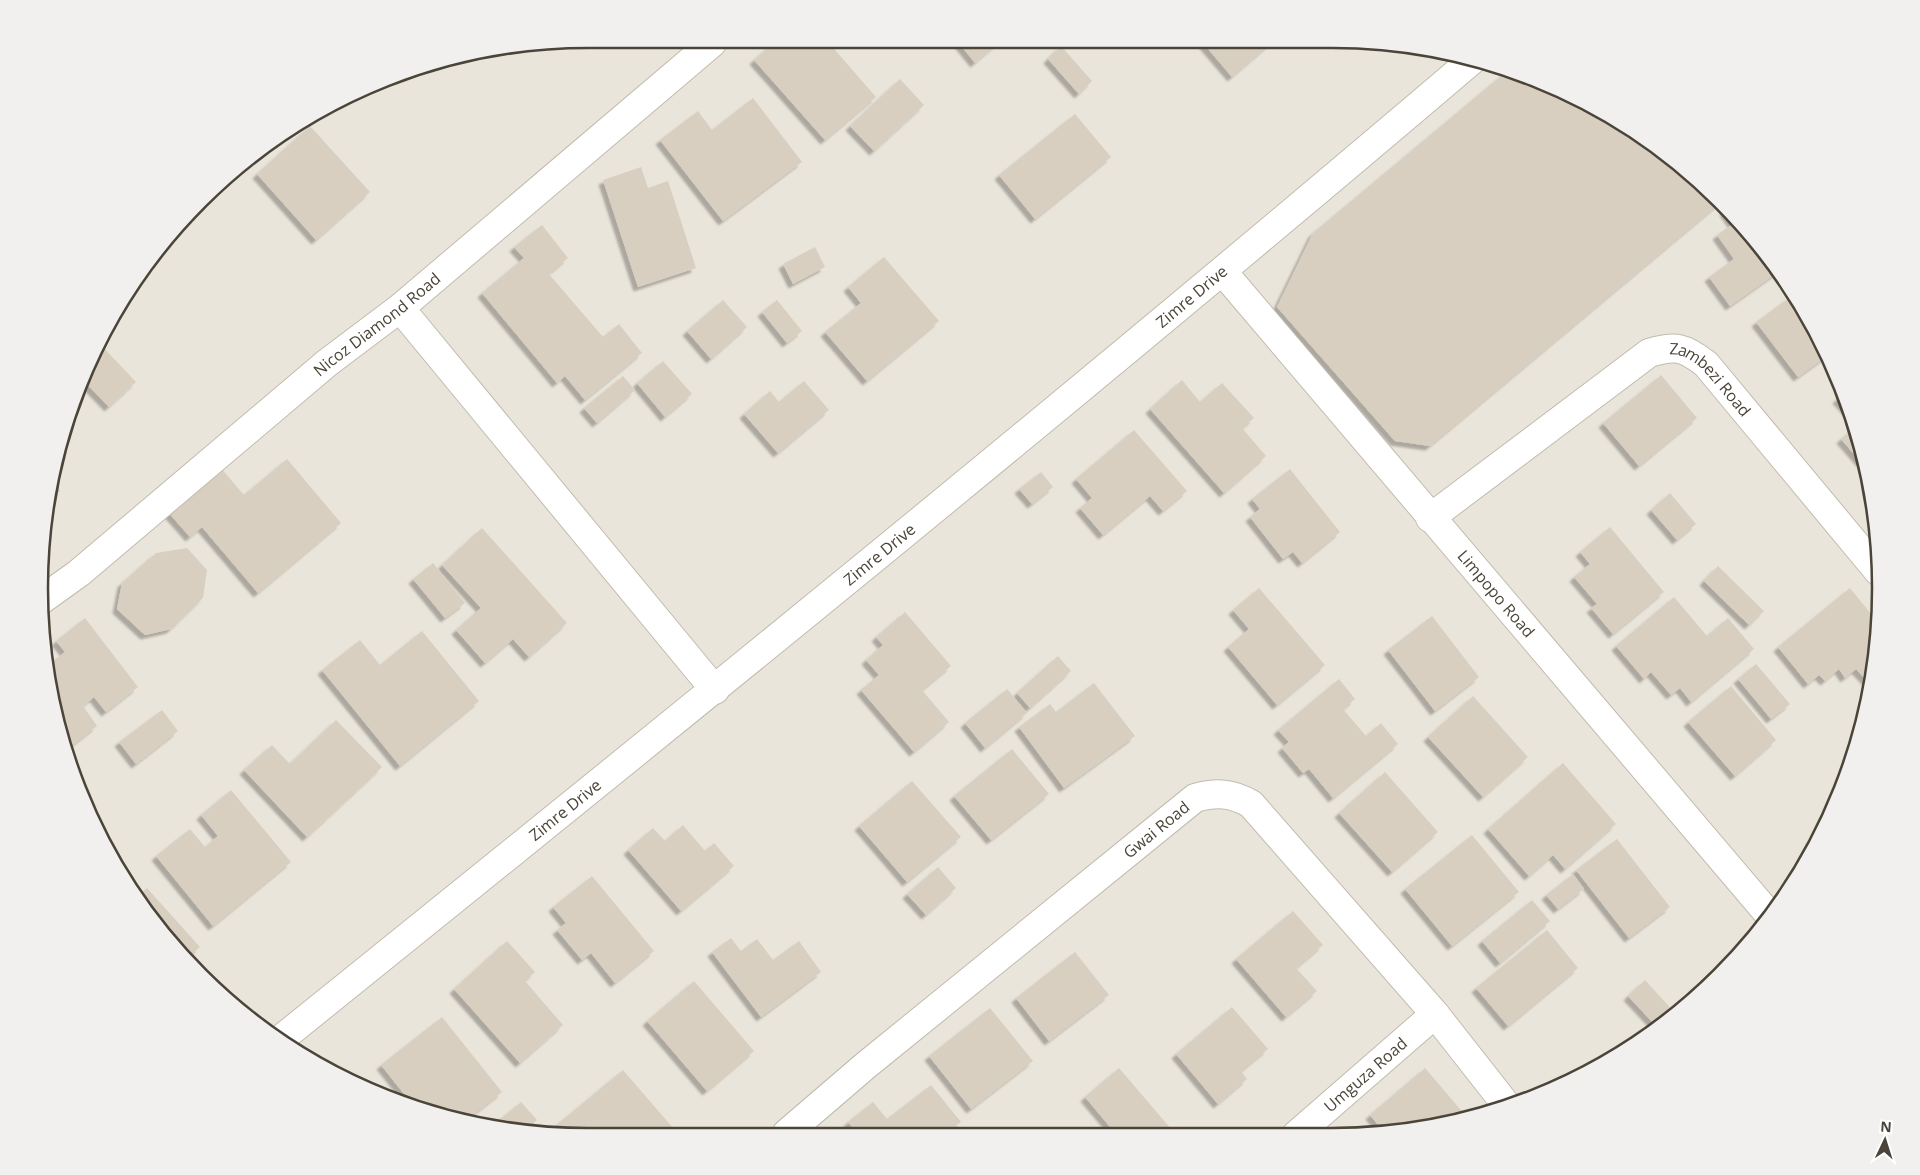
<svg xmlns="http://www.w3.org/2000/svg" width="1920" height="1175" font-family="'Open Sans',sans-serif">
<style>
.residential{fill:#eae5da}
.building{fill:#d8cfc1;filter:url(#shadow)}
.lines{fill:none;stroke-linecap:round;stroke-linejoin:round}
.minor-casing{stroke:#c2bbae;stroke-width:30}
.minor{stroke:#fff;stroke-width:28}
.labels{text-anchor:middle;stroke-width:4;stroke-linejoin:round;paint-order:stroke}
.street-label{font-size:16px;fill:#4b4439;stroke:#fff}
.rim{fill:none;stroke:#4b4439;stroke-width:2.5}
</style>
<defs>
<filter id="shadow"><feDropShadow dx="-4.5" dy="4.5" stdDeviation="1" flood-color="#0004"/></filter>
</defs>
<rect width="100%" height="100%" fill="#f6f3ec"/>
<polygon class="residential" points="516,43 1404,43 1542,80 1666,152 1745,225 1808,313 1852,411 1877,516 1880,623 1863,729 1825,830 1768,921 1695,1000 1607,1063 1509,1107 1369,1135 516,1132 378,1095 254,1023 152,921 95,830 68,764 43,659 39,587 43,516 68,411 131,282 199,200 254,152 345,95 411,68"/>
<g class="building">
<polygon points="773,43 829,43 876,97 825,140 754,60"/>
<polygon points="959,43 998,43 975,63"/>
<polygon points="1203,43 1271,43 1232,77"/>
<polygon points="1061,46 1092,81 1079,94 1048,59"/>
<polygon points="1507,71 1542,80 1666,152 1720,203 1430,446 1395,441 1277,307 1313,233"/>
<polygon points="900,79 924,105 874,151 850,126"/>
<polygon points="753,98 802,162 723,221 660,140 698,111 712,130"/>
<polygon points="1075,114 1111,157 1035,219 999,175"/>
<polygon points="310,126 370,192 316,240 257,174"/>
<polygon points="641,167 648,188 668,181 696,268 638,287 603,180"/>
<polygon points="1727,209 1745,225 1778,272 1730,306 1709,277 1734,259 1717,235 1733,224 1724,211"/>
<polygon points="542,225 568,258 549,274 603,337 619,324 642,353 585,400 565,376 557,383 482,293 524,258 514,247"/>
<polygon points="815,247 825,267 793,284 783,264"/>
<polygon points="884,257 939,321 867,381 825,332 861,303 848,287"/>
<polygon points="1790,297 1800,310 1803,307 1808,313 1827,356 1798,377 1756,322"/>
<polygon points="723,300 747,327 711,359 687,331"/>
<polygon points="777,300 802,331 787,343 762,312"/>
<polygon points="101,345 136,382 109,407 83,380"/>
<polygon points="663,361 692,394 665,417 637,383"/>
<polygon points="1661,375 1697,418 1639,466 1603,423"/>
<polygon points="623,376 635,390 597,423 584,408"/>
<polygon points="1182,380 1200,402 1222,383 1254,418 1242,428 1266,456 1224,493 1150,409"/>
<polygon points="804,381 829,410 778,453 744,414 770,391 779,402"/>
<polygon points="1844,393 1852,411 1854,418 1837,399"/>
<polygon points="1856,426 1864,460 1861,462 1841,439"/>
<polygon points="1134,430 1187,491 1163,511 1150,496 1103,535 1080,508 1092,498 1076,479"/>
<polygon points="287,459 341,523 258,593 202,527 190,537 168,512 220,467 244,495"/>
<polygon points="54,469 60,492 49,492"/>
<polygon points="1290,469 1340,532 1302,563 1293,552 1283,559 1250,517 1260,509 1252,499"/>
<polygon points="1041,472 1053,487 1032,504 1019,489"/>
<polygon points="1670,493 1696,524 1677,540 1651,510"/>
<polygon points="1610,527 1664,592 1613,634 1591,608 1597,604 1574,577 1590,564 1580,552"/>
<polygon points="482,528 567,623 529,657 513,639 485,663 456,630 481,608 442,565"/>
<polygon points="187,548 207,570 203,598 171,629 145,635 117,609 122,583 156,553"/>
<polygon points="433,563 465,603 445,618 413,579"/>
<polygon points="1718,566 1764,611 1749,625 1704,581"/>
<polygon points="1259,588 1325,665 1277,705 1228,647 1249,629 1233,610"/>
<polygon points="1850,588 1880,625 1870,684 1856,669 1845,678 1839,669 1825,681 1819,675 1808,684 1778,647"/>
<polygon points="1674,597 1707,636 1728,618 1754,649 1691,702 1680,688 1671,695 1651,672 1644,679 1616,646"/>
<polygon points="905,612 951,666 922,690 949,722 914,752 861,690 879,675 866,660 883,645 876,637"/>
<polygon points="1432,616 1479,677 1435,711 1388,650"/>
<polygon points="85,618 138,687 106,712 94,697 83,706 97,726 65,751 44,663 47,666 65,652 56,641"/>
<polygon points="422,631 479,701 400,766 322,670 360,640 380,665"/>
<polygon points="1058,656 1071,671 1030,708 1017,693"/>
<polygon points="1756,664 1790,704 1771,719 1738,679"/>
<polygon points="1339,679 1355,699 1343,709 1366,736 1381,723 1398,744 1333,798 1309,769 1303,773 1282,748 1289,742 1278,730"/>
<polygon points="1094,683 1135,736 1064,788 1019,727 1050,704 1056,712"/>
<polygon points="1731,686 1776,740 1735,776 1688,722"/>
<polygon points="1007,689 1027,713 985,748 965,723"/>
<polygon points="1473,696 1528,757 1483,797 1428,737"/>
<polygon points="162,710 178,731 136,764 119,742"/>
<polygon points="336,720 382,767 307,837 244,770 272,745 290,764"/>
<polygon points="1012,749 1049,794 991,840 954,796"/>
<polygon points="1563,763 1616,824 1565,869 1553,855 1529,876 1488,829"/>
<polygon points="1385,772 1438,832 1392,872 1339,813"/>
<polygon points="912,781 961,837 907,882 859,826"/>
<polygon points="231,790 291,862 213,926 156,856 190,829 205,847 218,836 201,815"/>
<polygon points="683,825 705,851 714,843 734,866 681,911 628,850 653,828 665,841"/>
<polygon points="1472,835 1519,892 1452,946 1405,889"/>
<polygon points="1617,839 1670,907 1629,938 1576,870"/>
<polygon points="938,867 956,888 926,915 907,894"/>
<polygon points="1573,874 1584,889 1558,909 1546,895"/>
<polygon points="592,876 654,951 615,983 591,953 582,960 557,930 566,923 553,907"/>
<polygon points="147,888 200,947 188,957 152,921 137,897"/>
<polygon points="1532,900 1550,921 1500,963 1482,941"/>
<polygon points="1293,911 1323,945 1296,968 1317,991 1286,1017 1236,959"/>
<polygon points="1547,930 1578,968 1508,1026 1476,988"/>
<polygon points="731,938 741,951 757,939 773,960 799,941 821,972 761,1017 712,952"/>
<polygon points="507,941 535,972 525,981 563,1025 520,1063 454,989"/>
<polygon points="1075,952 1109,995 1049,1041 1016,998"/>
<polygon points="1645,980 1676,1014 1657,1027 1628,996"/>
<polygon points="694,981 754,1051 707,1091 647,1021"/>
<polygon points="1232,1007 1268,1049 1241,1071 1247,1079 1218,1104 1176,1054"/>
<polygon points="990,1008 1033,1061 971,1109 929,1056"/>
<polygon points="442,1017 502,1092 468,1119 412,1104 381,1065"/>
<polygon points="1119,1068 1172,1130 1167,1134 1116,1134 1085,1097"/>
<polygon points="1425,1068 1466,1116 1384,1132 1370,1115"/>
<polygon points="623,1070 673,1128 668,1132 556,1132 553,1128"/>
<polygon points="358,1076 371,1090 370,1090 354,1081"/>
<polygon points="931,1085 961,1122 946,1133 857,1133 848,1122 873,1102 887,1119"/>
<polygon points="521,1102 537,1120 524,1132 493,1125"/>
</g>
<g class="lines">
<g class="minor-casing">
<g id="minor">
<path id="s1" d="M1223 272 1771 917"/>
<polyline points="400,308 715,690"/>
<path id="s2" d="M1430 518 1649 353C1676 345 1684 347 1706 364L1878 571"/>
<path id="s3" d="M40 601 79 573 327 363 400 308 712 43"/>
<path id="s4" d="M281 1039C681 717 1080 394 1471 61"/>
<path id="s5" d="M787 1133 865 1066 1195 798C1217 792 1232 793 1251 804L1435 1014 1508 1107"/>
<path id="s6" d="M1296 1135 1435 1014"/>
</g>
</g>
<use href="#minor" class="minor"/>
</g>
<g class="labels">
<g class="street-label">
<text dy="6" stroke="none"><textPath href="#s4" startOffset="1175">Zimre Drive</textPath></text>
<text dy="6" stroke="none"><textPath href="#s3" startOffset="436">Nicoz Diamond Road</textPath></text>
<text dy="6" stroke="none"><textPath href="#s2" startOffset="348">Zambezi Road</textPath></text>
<text dy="6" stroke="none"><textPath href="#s4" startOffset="770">Zimre Drive</textPath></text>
<text dy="6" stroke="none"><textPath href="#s1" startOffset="422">Limpopo Road</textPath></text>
<text dy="6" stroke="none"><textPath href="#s4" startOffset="365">Zimre Drive</textPath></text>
<text dy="6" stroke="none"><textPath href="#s5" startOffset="478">Gwai Road</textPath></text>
<text dy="6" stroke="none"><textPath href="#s6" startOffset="92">Umguza Road</textPath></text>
</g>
</g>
<path d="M0 0H1920V1175H0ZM588 48H1332A540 540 0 0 1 1872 588V588A540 540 0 0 1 1332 1128H588A540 540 0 0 1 48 588V588A540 540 0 0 1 588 48Z" fill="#f1f0ef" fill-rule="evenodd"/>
<path class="rim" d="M588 48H1332A540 540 0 0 1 1872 588V588A540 540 0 0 1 1332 1128H588A540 540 0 0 1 48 588V588A540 540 0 0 1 588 48Z"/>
<g transform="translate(1885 1140) rotate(4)" stroke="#ffffff" stroke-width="4" paint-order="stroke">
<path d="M0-4L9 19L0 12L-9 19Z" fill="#4b4439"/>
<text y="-8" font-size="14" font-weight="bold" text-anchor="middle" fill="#4b4439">N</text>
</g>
</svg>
